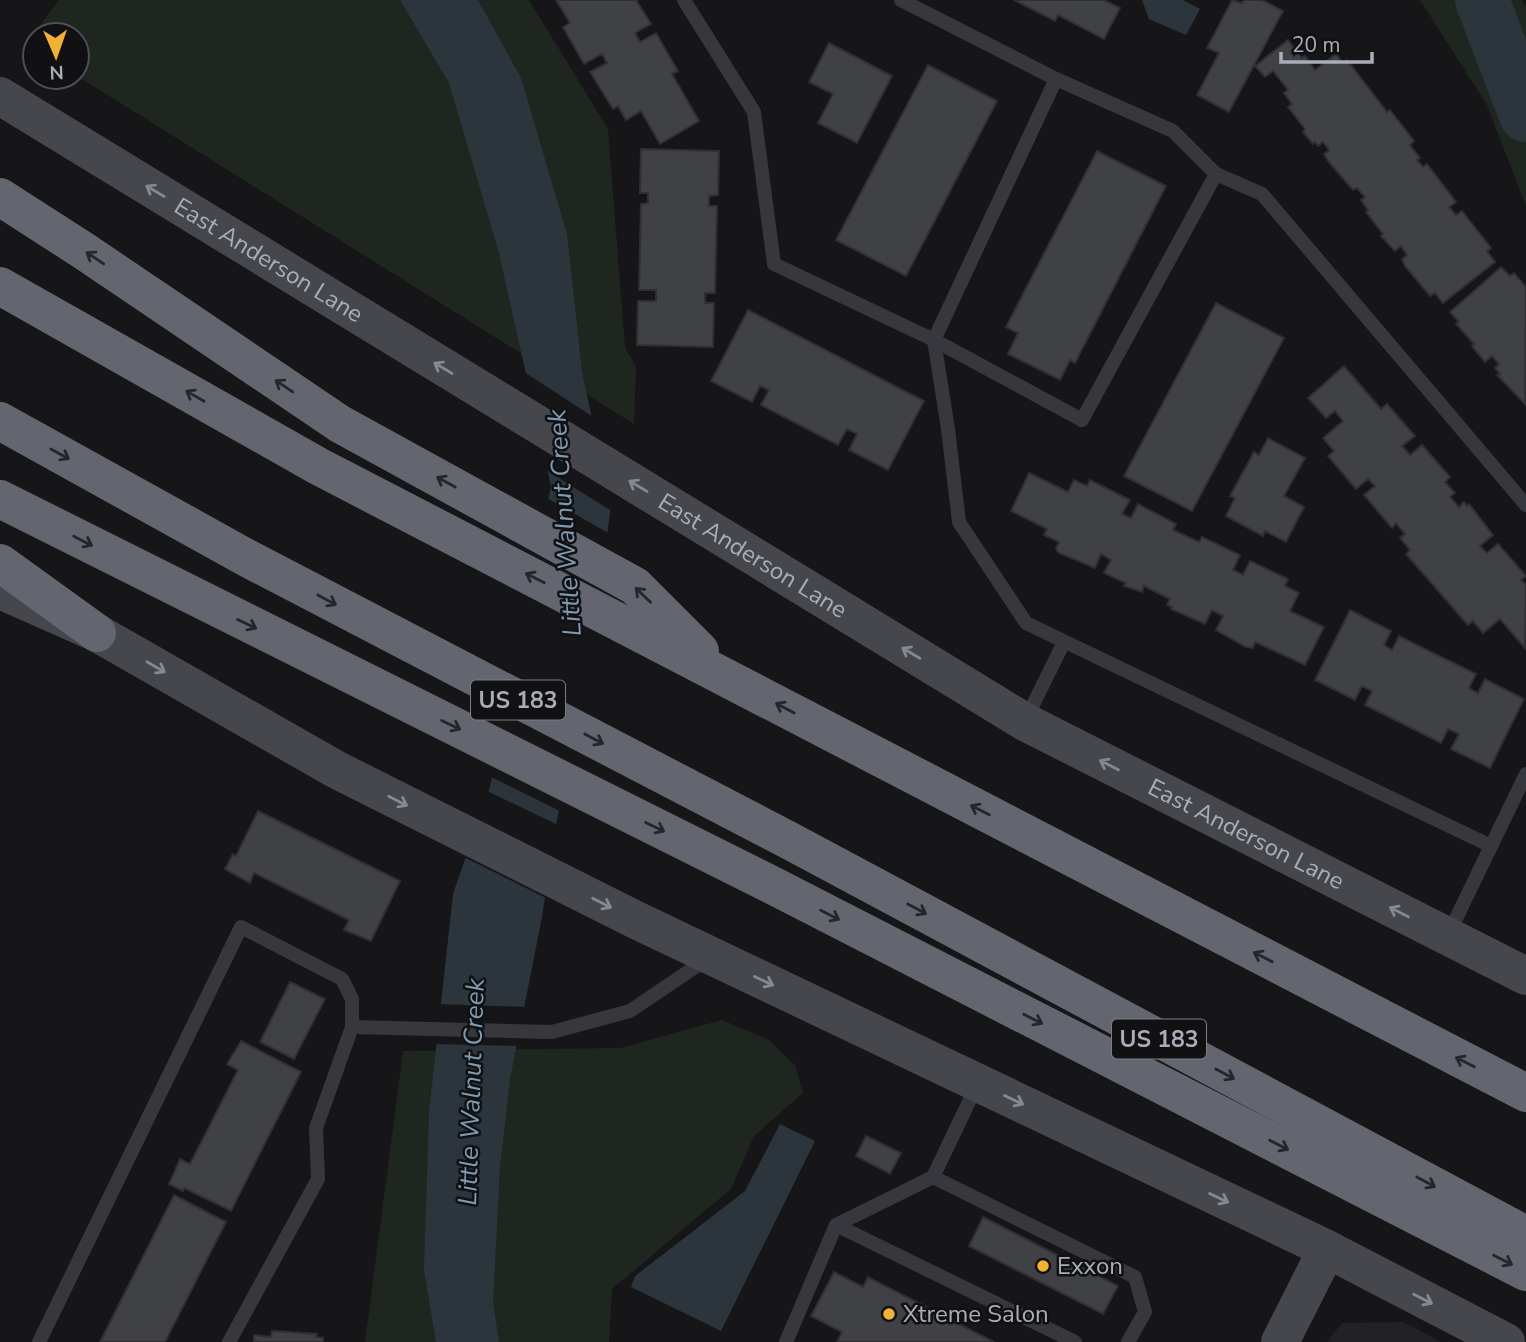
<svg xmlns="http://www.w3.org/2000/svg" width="1526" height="1342" font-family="'Nunito Sans',sans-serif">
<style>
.built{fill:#222225}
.green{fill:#1e261f}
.water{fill:#2c353c}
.pier{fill:#161618}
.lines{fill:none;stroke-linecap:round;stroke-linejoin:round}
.river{stroke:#2c353c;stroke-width:54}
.building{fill:#404145;stroke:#303034;stroke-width:2}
.lane{stroke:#37383d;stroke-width:14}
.secondary{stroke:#45474d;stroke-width:38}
.highway{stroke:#63666e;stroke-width:38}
.oneway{stroke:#858993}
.oneway2{stroke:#26262a}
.poi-dot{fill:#f2b134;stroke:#111113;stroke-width:2.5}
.labels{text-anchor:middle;stroke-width:5;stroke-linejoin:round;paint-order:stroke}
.shield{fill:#111113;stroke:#7b7e86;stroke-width:2}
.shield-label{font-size:23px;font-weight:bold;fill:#a8adb8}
.street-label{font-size:24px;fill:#a8adb8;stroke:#111113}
.poi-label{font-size:24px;fill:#a8adb8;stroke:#111113;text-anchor:start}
.water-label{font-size:26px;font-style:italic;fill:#7f9bb3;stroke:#111113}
</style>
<rect width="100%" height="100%" fill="#161618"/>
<polygon class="built" points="1404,1322 1441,1342 1327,1342 1342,1323"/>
<g class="green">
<polygon points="59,0 529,0 608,129 625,347 636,367 634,424 77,76 77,35 35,35 35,50 26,44"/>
<polygon points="1420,0 1521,0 1526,7 1526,206 1487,105"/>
<polygon points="722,1020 769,1040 795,1065 803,1093 754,1136 731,1189 612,1289 609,1342 365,1342 403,1051 620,1048"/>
</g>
<g class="water">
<polygon points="400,0 478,0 521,78 567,234 582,372 611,506 593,636 556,825 542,917 510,1079 500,1166 493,1303 499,1342 436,1342 424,1270 429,1113 453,894 490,787 551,486 499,253 449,83"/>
<polygon points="1142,0 1183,0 1200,9 1186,35 1149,19"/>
<polygon points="780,1124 815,1141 721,1331 631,1287 635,1276 745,1191"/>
</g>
<g class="pier">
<polygon points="521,370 595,418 614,505 613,512 543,468"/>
<polygon points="545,497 610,534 596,637 570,769 498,731"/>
<polygon points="496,737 570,773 562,812 489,776"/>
<polygon points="485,790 560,826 548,899 462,856"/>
<polygon points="437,1004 528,1007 520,1046 433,1044"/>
</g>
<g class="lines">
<polyline class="river" points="1482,0 1526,115"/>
</g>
<g class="building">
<polygon points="556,0 636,0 651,24 635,33 640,42 656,33 678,71 672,74 699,121 660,144 641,111 626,120 618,106 613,109 590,72 607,63 602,54 584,64 563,27 570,23"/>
<polygon points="1014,0 1104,0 1120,8 1104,39 1058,15 1055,21"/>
<polygon points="1232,0 1242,3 1244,0 1262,0 1283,11 1229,112 1197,95 1219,53 1207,48"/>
<polygon points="1288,40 1302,58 1305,56 1315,70 1336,54 1343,63 1347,60 1387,112 1390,110 1414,141 1410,145 1420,158 1417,160 1423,167 1427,164 1456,202 1449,207 1456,215 1462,211 1491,248 1487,251 1495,262 1443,303 1435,293 1430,296 1405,266 1402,259 1407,255 1401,246 1395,251 1381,236 1383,234 1366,212 1368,210 1361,200 1365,197 1357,188 1353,190 1328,161 1324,154 1329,150 1323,142 1318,146 1315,142 1313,144 1303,132 1305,129 1288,107 1292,104 1284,93 1288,90 1273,71 1265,77 1255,66"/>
<polygon points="829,43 892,76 857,143 818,123 833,94 809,82"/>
<polygon points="928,65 997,101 906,276 836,240"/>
<polygon points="641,149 719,151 718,195 709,196 709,206 717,206 715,293 705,293 705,303 714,303 713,347 637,345 638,301 656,301 656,290 639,290 641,204 648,203 648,193 640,193"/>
<polygon points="1097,151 1166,186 1075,363 1070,360 1060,380 1008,354 1018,333 1006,327"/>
<polygon points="1501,267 1510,276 1514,273 1526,287 1525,404 1497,375 1500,374 1495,368 1499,364 1492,356 1485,362 1472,346 1474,344 1456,324 1459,322 1450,312"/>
<polygon points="1216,303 1284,338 1192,511 1124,476"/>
<polygon points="748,310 924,401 888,470 849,450 857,434 847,429 838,445 761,405 769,390 760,386 752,402 711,381"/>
<polygon points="1344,366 1381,409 1387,404 1415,436 1402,446 1410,455 1422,445 1450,477 1445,482 1455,493 1450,497 1459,507 1464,502 1467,506 1469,504 1493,535 1480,546 1487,553 1498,544 1526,576 1521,580 1526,585 1525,648 1500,619 1483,633 1473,621 1468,625 1406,554 1410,550 1400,538 1405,534 1396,523 1392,528 1364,495 1375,486 1368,479 1356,489 1328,456 1334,451 1323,438 1343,421 1335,411 1326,418 1308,398"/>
<polygon points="1268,438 1305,458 1284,496 1304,507 1286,542 1265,531 1263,536 1226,516 1235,498 1230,496 1254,452 1259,455"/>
<polygon points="1029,473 1068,492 1074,480 1087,486 1090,480 1130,500 1122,514 1131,518 1138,504 1176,524 1173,530 1199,542 1202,537 1240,555 1233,570 1243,575 1250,561 1288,579 1285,586 1299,593 1290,611 1324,627 1305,665 1255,642 1253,648 1246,647 1216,630 1223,616 1212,610 1205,624 1171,609 1172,607 1167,605 1170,599 1144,586 1142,592 1124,586 1126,583 1104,573 1111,560 1101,554 1095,568 1059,553 1056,549 1059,542 1044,535 1047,529 1011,511"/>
<polygon points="1350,610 1391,631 1384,645 1392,650 1399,636 1476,674 1469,688 1478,693 1485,679 1524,699 1490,768 1451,749 1459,734 1448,729 1441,743 1365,705 1372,691 1362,686 1355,700 1315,680"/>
<polygon points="258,811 400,881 371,941 344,930 349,920 254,873 250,883 225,869 233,854 236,856"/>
<polygon points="290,982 325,999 294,1059 260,1042"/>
<polygon points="241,1041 301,1072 231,1211 184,1188 183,1191 169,1184 180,1159 190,1164 238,1070 227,1064"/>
<polygon points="866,1136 901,1153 890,1174 856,1156"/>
<polygon points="174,1195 226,1222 165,1342 100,1342"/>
<polygon points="983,1217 1118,1286 1103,1314 969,1246"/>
<polygon points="834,1272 863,1287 868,1277 994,1342 837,1342 842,1332 811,1316"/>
<polygon points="272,1331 317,1334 316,1337 323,1338 323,1342 254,1342 254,1335 271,1337"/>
</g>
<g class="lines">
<g class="lane">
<polyline points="684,0 754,112 774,264 934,340 1082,420 1216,174"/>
<polyline points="901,0 1056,79 1173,131 1216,174 1262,194 1526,505"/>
<polyline points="1056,79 934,340 948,429 959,522 1026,623 1491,846"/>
<polyline points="1026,719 1064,642"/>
<polyline points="1449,933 1526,774"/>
<polyline points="352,1027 552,1032 630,1011 707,959"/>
<polyline points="933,1177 978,1083"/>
<polyline points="836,1225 1075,1342"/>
<polyline points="39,1342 241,927 342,979 352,999 352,1027 316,1128 318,1179 229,1342"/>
<polyline points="786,1342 836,1225 933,1177 1135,1277 1145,1312 1128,1342"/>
</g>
<g class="secondary">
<path id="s1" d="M0 96 1025 722 1526 976"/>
<polyline points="0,590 97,633 337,770 636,920 1327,1249 1506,1342"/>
<polyline points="1280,1342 1327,1249"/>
</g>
<g class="highway">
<polyline points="0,197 84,251 340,424 635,586 700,651"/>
<polyline points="0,286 318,466 1526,1093"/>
<polyline points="0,421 245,557 792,842 1526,1235"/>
<polyline points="0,499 770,884 1526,1272"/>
<polyline points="0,563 97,633"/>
</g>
</g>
<defs><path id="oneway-shaft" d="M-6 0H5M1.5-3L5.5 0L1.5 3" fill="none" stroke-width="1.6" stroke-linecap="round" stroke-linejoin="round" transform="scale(1.75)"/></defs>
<g class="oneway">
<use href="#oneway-shaft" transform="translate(155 191) rotate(-149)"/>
<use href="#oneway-shaft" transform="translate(443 368) rotate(-149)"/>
<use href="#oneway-shaft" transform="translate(638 486) rotate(-149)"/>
<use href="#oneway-shaft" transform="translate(911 653) rotate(-149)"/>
<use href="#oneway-shaft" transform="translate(156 667) rotate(30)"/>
<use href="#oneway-shaft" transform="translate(1109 765) rotate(-153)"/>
<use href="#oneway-shaft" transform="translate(398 801) rotate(27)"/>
<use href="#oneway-shaft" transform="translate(602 903) rotate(27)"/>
<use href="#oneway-shaft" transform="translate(1399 912) rotate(-153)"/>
<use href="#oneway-shaft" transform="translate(764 981) rotate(25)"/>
<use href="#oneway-shaft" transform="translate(1014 1100) rotate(26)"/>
<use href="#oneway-shaft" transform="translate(1219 1198) rotate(26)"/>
<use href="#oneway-shaft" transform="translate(1423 1299) rotate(27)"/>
</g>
<g class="oneway2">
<use href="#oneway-shaft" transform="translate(95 258) rotate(-146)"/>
<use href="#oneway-shaft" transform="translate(284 386) rotate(-146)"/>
<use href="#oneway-shaft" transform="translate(195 396) rotate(-150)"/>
<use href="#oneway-shaft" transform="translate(60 454) rotate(29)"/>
<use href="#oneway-shaft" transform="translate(446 482) rotate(-151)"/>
<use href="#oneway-shaft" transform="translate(83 541) rotate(27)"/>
<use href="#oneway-shaft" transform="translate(535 578) rotate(-153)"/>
<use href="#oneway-shaft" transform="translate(643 595) rotate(-136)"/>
<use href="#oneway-shaft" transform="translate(327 600) rotate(28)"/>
<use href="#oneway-shaft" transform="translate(247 624) rotate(26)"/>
<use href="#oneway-shaft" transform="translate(785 708) rotate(-152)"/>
<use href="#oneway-shaft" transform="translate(451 725) rotate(26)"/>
<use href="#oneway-shaft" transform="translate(594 739) rotate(28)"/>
<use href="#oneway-shaft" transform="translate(980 810) rotate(-153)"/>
<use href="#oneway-shaft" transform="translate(655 827) rotate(26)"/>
<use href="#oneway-shaft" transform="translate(917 909) rotate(28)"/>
<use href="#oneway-shaft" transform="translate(830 915) rotate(27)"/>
<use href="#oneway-shaft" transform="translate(1263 957) rotate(-153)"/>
<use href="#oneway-shaft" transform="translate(1033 1019) rotate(27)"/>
<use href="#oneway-shaft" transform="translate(1465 1062) rotate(-153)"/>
<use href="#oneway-shaft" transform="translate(1225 1074) rotate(28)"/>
<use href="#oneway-shaft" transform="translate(1279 1145) rotate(27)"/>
<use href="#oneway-shaft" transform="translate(1426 1182) rotate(28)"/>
<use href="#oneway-shaft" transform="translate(1503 1260) rotate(27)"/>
</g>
<g class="poi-dot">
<circle cx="1043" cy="1266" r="7"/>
<circle cx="889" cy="1314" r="7"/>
</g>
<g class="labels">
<g class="shield">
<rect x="471" y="680.5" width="94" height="39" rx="5"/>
<rect x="1112" y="1019.5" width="94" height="39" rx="5"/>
</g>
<g class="shield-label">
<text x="518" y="708">US 183</text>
<text x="1159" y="1047">US 183</text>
</g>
<g class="street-label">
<text dy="8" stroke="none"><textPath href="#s1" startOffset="315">East Anderson Lane</textPath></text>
<text dy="8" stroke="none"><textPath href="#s1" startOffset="882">East Anderson Lane</textPath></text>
<text dy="8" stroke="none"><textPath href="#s1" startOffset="1449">East Anderson Lane</textPath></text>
</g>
<g class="poi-label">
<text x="1057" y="1274">Exxon</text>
<text x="903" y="1322">Xtreme Salon</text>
</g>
<g class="water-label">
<text transform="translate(564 523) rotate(-94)" y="9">Little Walnut Creek</text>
<text transform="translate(471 1092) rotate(-88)" y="9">Little Walnut Creek</text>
</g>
</g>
<g transform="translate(56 56) rotate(178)"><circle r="33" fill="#111113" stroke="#4d4f55" stroke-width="2"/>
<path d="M0-5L12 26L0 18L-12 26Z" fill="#f2b134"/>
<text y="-10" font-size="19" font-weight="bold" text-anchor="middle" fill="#a8adb8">N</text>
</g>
<path d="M1281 52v10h91v-10" fill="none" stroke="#a8adb8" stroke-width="3.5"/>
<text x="1292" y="52" font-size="21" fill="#a8adb8" stroke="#111113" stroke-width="5" paint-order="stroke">20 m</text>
</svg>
